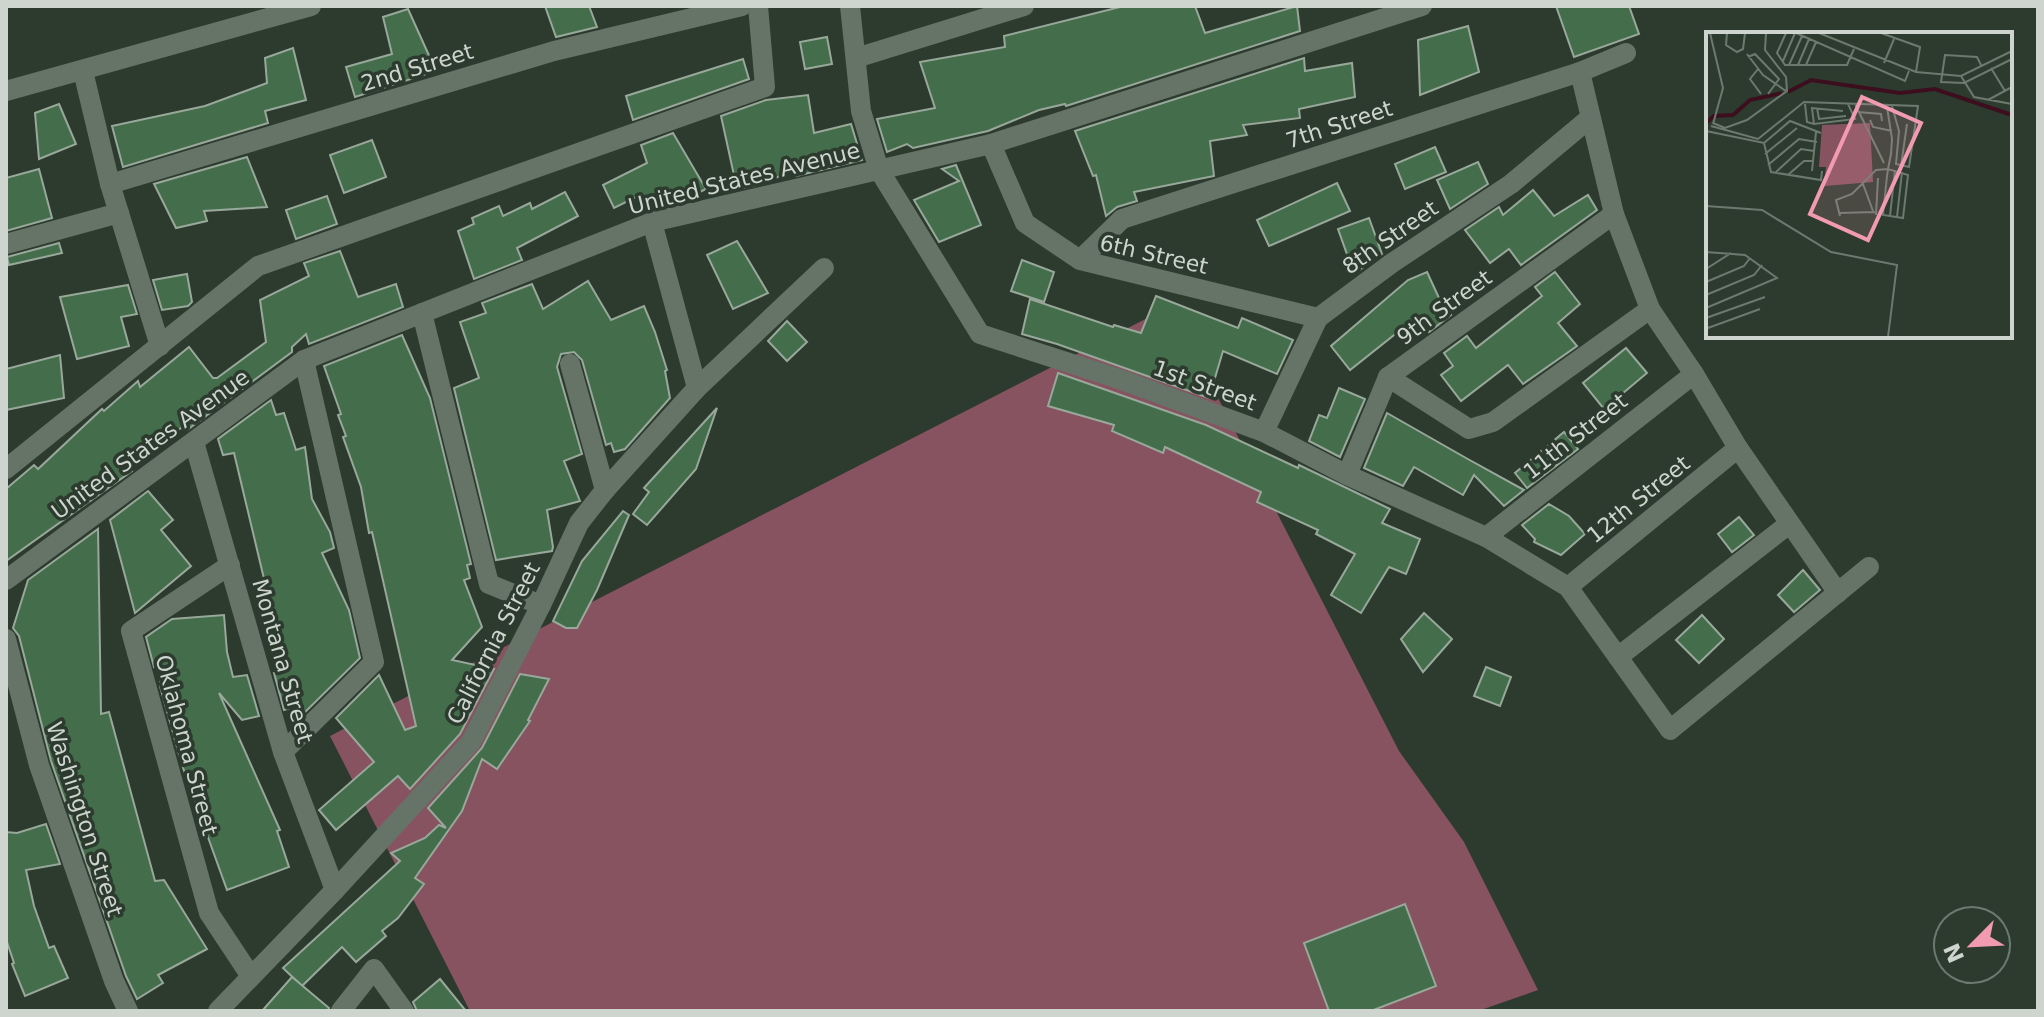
<svg xmlns="http://www.w3.org/2000/svg" width="2044" height="1017" font-family="'DejaVu Sans',sans-serif">
<style>
.forest{fill:#885360}
.building{fill:#446d4b;stroke:#98a89a;stroke-width:2}
.lines{fill:none;stroke-linecap:round;stroke-linejoin:round}
.minor{stroke:#657467;stroke-width:20}
.labels{text-anchor:middle;stroke-width:7;stroke-linejoin:round;paint-order:stroke}
.street-label{font-size:22px;fill:#cdd5ce;stroke:#2d3b2f}
.inset-river{fill:none;stroke:#3d0f1e;stroke-width:4}
.inset-road{fill:none;stroke:#6d796f;stroke-width:2}
.view{fill:#f29aaf;fill-opacity:0.15;stroke:#f29aaf;stroke-width:4}
.inset-edge{fill:none;stroke:#cdd5ce;stroke-width:4}
</style>
<rect width="100%" height="100%" fill="#2d3b2f"/>
<polygon class="forest" points="1171,306 1399,751 1464,842 1538,990 1478,1011 470,1011 330,736"/>
<g class="building">
<polygon points="545,6 589,6 597,27 556,37"/>
<polygon points="1124,6 1195,6 1205,33 1297,6 1300,31 1066,106 1065,104 1039,110 988,131 913,148 907,144 887,152 877,119 935,108 920,62 1005,47 1004,36"/>
<polygon points="1556,6 1629,6 1639,34 1574,57"/>
<polygon points="408,9 436,71 355,97 346,67 392,54 383,17"/>
<polygon points="1468,26 1479,72 1420,95 1418,40"/>
<polygon points="827,37 832,64 805,69 800,42"/>
<polygon points="293,48 306,100 265,111 268,123 123,167 112,126 205,106 267,83 265,58"/>
<polygon points="1304,58 1305,71 1352,63 1355,97 1299,109 1300,118 1243,125 1247,135 1210,141 1214,176 1134,192 1137,201 1117,207 1106,216 1096,175 1093,176 1075,131"/>
<polygon points="743,59 749,79 633,120 626,96"/>
<polygon points="808,95 814,133 851,124 862,160 796,176 794,170 761,184 737,189 721,116 766,100"/>
<polygon points="59,104 76,144 39,159 35,113"/>
<polygon points="673,133 706,189 679,202 672,204 671,201 647,210 640,195 614,208 603,185 647,163 641,145"/>
<polygon points="372,140 386,177 344,193 330,155"/>
<polygon points="1435,147 1446,172 1405,189 1395,164"/>
<polygon points="247,157 267,207 204,211 207,221 176,228 154,184"/>
<polygon points="1478,162 1488,184 1450,209 1437,180"/>
<polygon points="956,165 981,225 939,242 914,200 959,181 942,169"/>
<polygon points="39,169 52,218 6,231 6,178"/>
<polygon points="1337,183 1350,211 1269,246 1257,220"/>
<polygon points="1533,190 1554,216 1588,195 1597,210 1521,265 1509,249 1490,263 1465,230 1499,207 1503,215"/>
<polygon points="565,192 578,216 517,248 522,260 474,279 458,231 474,224 472,218 499,206 503,216 530,203 532,209"/>
<polygon points="327,196 337,224 296,239 286,210"/>
<polygon points="1369,218 1382,254 1354,274 1338,229"/>
<polygon points="737,241 768,293 733,309 707,255"/>
<polygon points="59,243 62,253 9,265 7,257"/>
<polygon points="340,251 358,297 396,284 403,307 309,344 306,334 292,347 292,352 187,430 184,426 128,466 132,471 6,561 6,489 34,465 38,469 102,409 104,411 138,381 140,387 189,347 213,378 217,378 266,342 260,300 309,276 304,263"/>
<polygon points="1022,260 1054,272 1044,302 1011,291"/>
<polygon points="1427,272 1439,298 1451,315 1429,332 1418,316 1350,370 1331,346 1408,280"/>
<polygon points="1555,272 1580,304 1558,323 1577,346 1523,384 1508,365 1461,401 1441,375 1453,366 1444,353 1467,336 1476,348 1542,296 1535,287"/>
<polygon points="187,274 192,302 188,306 162,310 153,280"/>
<polygon points="588,281 611,320 644,306 655,332 667,370 665,371 670,398 625,449 614,452 611,443 606,445 582,360 574,352 561,354 557,367 582,454 564,461 580,501 547,510 553,547 552,551 496,560 454,388 479,378 460,322 486,313 482,303 532,284 543,309"/>
<polygon points="128,285 137,314 121,317 129,346 77,359 60,297"/>
<polygon points="1156,296 1238,328 1242,318 1293,340 1277,374 1223,351 1209,398 1057,344 1022,334 1030,299 1113,327 1114,325 1141,333"/>
<polygon points="787,321 807,342 787,361 768,341"/>
<polygon points="402,335 430,398 471,564 467,565 470,578 464,580 482,627 452,660 494,669 460,734 410,789 398,776 336,830 319,810 374,762 336,718 379,675 405,730 416,726 372,532 369,533 361,487 343,437 346,436 338,415 341,414 324,366"/>
<polygon points="1626,348 1647,373 1604,409 1583,383"/>
<polygon points="60,355 64,398 6,410 6,369"/>
<polygon points="1058,373 1206,425 1298,468 1299,465 1390,509 1382,523 1420,539 1406,574 1389,567 1361,613 1331,595 1355,554 1316,534 1318,530 1257,502 1261,492 1165,447 1163,453 1112,431 1114,425 1048,406"/>
<polygon points="1339,388 1365,399 1340,457 1309,441 1319,415 1327,418"/>
<polygon points="271,400 276,415 284,413 296,450 305,447 312,499 330,532 334,548 322,553 349,610 360,658 296,721 291,708 284,710 274,673 286,671 234,453 223,455 218,439"/>
<polygon points="717,408 696,469 647,525 633,514 649,492 644,488"/>
<polygon points="1387,413 1466,458 1524,490 1504,506 1474,475 1463,495 1414,467 1403,486 1364,468"/>
<polygon points="1564,432 1578,449 1527,488 1515,473"/>
<polygon points="148,491 173,520 161,530 191,566 135,613 110,520"/>
<polygon points="1549,504 1569,516 1585,534 1561,555 1534,542 1535,539 1522,525"/>
<polygon points="623,511 629,515 597,590 577,628 566,628 553,621 582,561"/>
<polygon points="1739,517 1754,535 1732,552 1718,534"/>
<polygon points="98,529 101,714 109,712 155,881 164,880 207,949 158,975 163,983 137,999 126,976 51,761 19,636 13,628 28,580"/>
<polygon points="1803,570 1820,590 1794,612 1778,595"/>
<polygon points="1424,613 1452,639 1423,672 1401,639"/>
<polygon points="224,615 227,652 233,677 247,675 259,716 242,720 219,693 280,830 277,831 289,867 227,890 182,765 160,686 160,664 154,667 146,637 172,619"/>
<polygon points="1702,615 1724,639 1699,663 1676,640"/>
<polygon points="1486,667 1511,677 1500,706 1474,696"/>
<polygon points="520,674 549,679 528,720 530,721 497,769 482,759 462,811 415,878 424,884 398,918 382,931 386,936 356,962 342,947 302,986 283,968 400,861 391,853 425,838 439,825 446,828 428,808 482,748"/>
<polygon points="46,824 60,864 26,870 34,906 49,948 54,946 68,978 25,996 12,964 14,963 6,939 6,832 17,833"/>
<polygon points="1405,904 1436,986 1371,1011 1329,1011 1304,943"/>
<polygon points="292,977 329,1008 328,1011 262,1011"/>
<polygon points="440,979 466,1011 417,1011 413,1002"/>
</g>
<g class="lines">
<g class="minor">
<polyline points="850,6 861,111 879,170 980,334 1119,379 1264,432 1347,475 1486,537 1568,587 1670,730 1869,567"/>
<polyline points="856,58 1024,6"/>
<polyline points="83,71 110,184 160,346"/>
<polyline points="1580,72 1614,214 1650,309 1694,374 1738,448 1838,593"/>
<polyline points="6,91 311,6"/>
<polyline points="991,144 1025,223 1080,260 1318,318"/>
<polyline points="110,184 554,51 742,6"/>
<polyline points="652,222 697,388"/>
<polyline points="6,244 119,213"/>
<polyline points="1080,260 1122,219 1580,72 1626,53"/>
<polyline points="422,313 489,584 541,605"/>
<polyline points="570,364 605,490"/>
<polyline points="1388,377 1469,429 1493,422 1650,309"/>
<polyline points="1264,432 1318,318 1392,263 1511,184 1590,118"/>
<polyline points="194,442 283,752 335,890"/>
<polyline points="6,469 258,266 765,87 758,6"/>
<polyline points="1347,475 1388,377 1614,214"/>
<polyline points="1486,537 1694,374"/>
<polyline points="230,565 131,631 209,913 250,975"/>
<polyline points="6,580 304,360 652,222 991,144 1422,6"/>
<polyline points="1568,587 1738,448"/>
<polyline points="6,639 39,765 114,981 128,1011"/>
<polyline points="1618,657 1789,524"/>
<polyline points="283,752 374,662 304,360"/>
<polyline points="218,1011 335,890 471,742 541,605 579,523 605,490 697,388 824,268"/>
<polyline points="341,1011 374,969 404,1011"/>
</g>
</g>
<g class="labels">
<g class="street-label">
<text transform="translate(417 67) rotate(-17)" y="8">2nd Street</text>
<text transform="translate(1339 124) rotate(-18)" y="8">7th Street</text>
<text transform="translate(744 178) rotate(-14)" y="8">United States Avenue</text>
<text transform="translate(1390 237) rotate(-35)" y="8">8th Street</text>
<text transform="translate(1154 254) rotate(13)" y="8">6th Street</text>
<text transform="translate(1444 307) rotate(-36)" y="8">9th Street</text>
<text transform="translate(1205 385) rotate(20)" y="8">1st Street</text>
<text transform="translate(1575 436) rotate(-38)" y="8">11th Street</text>
<text transform="translate(150 444) rotate(-36)" y="8">United States Avenue</text>
<text transform="translate(1638 499) rotate(-39)" y="8">12th Street</text>
<text transform="translate(493 643) rotate(-63)" y="8">California Street</text>
<text transform="translate(283 661) rotate(74)" y="8">Montana Street</text>
<text transform="translate(187 745) rotate(75)" y="8">Oklahoma Street</text>
<text transform="translate(85 819) rotate(72)" y="8">Washington Street</text>
</g>
</g>
<g transform="translate(1706 32)">
<rect width="306" height="306" fill="#2d3b2f"/>
<path d="M164 91 167 150 118 154 120 135H113L116 93Z" fill="#885360"/>
<path class="inset-river" d="M82 60 105 48 194 61 229 57 306 83M0 91 8 84 27 83 44 68 76 61"/>
<path class="inset-road" d="M4 1 17 56 7 92M21 1 20 13 31 20 37 17 39 1M80 1 71 21 79 33H141L148 17M90 1 199 49 203 39M113 1 210 40 255 44 306 19M175 1 214 15 210 40M232 1H266M41 22 57 43 80 59M42 25 49 22 73 47 62 62M77 29 89 1M178 31 188 7M83 33 96 4M92 33 103 7M100 33 110 10M275 33 271 25 239 23 235 50 258 51 306 27M285 36 299 59M52 37 44 47 55 62M255 44 268 65 306 72M282 68 306 55M99 72 101 90 108 92 149 87 142 72M149 72 178 131M111 76 113 87 140 84M152 80 175 82 176 89M164 88 167 95 186 99M7 91 19 96 41 88 81 59 80 45 59 18 60 1M108 92 106 76 137 79M5 94 52 107 98 70 212 74 203 135 190 132 193 99 186 74M0 99 58 111 84 89 115 101M58 111 65 140 115 148 116 139M59 122 91 96M62 133 93 107 111 110M195 134 201 92M106 139 110 100M70 140 95 117 108 119M83 142 98 129H107M157 152 167 179M0 174 56 178 125 220 191 233 182 305M133 181 170 180M170 183 172 146M134 184 130 168 146 162 170 138 182 137 202 143 197 186 177 183 181 144 182 137 185 122 186 107 181 75M184 184 189 138M191 185 196 140M0 220 39 223 71 246 0 276M0 237 25 221M0 250 38 234 44 226M0 263 48 243 56 233M0 286 59 265M0 292 2 296 54 277"/>
<path class="view" d="M156 65 215 91 162 208 104 182Z"/>
<rect width="306" height="306" class="inset-edge"/>
</g>
<rect width="2044" height="1017" fill="none" stroke="#cdd5ce" stroke-width="16"/>
<g transform="translate(1972 945) rotate(246)"><circle r="38" fill="#2d3b2f" stroke="#6d796f" stroke-width="2"/>
<path d="M0-6L14 30L0 20L-14 30Z" fill="#f29aaf"/>
<text y="-12" font-size="22" font-weight="bold" text-anchor="middle" fill="#cdd5ce">N</text>
</g>
</svg>
